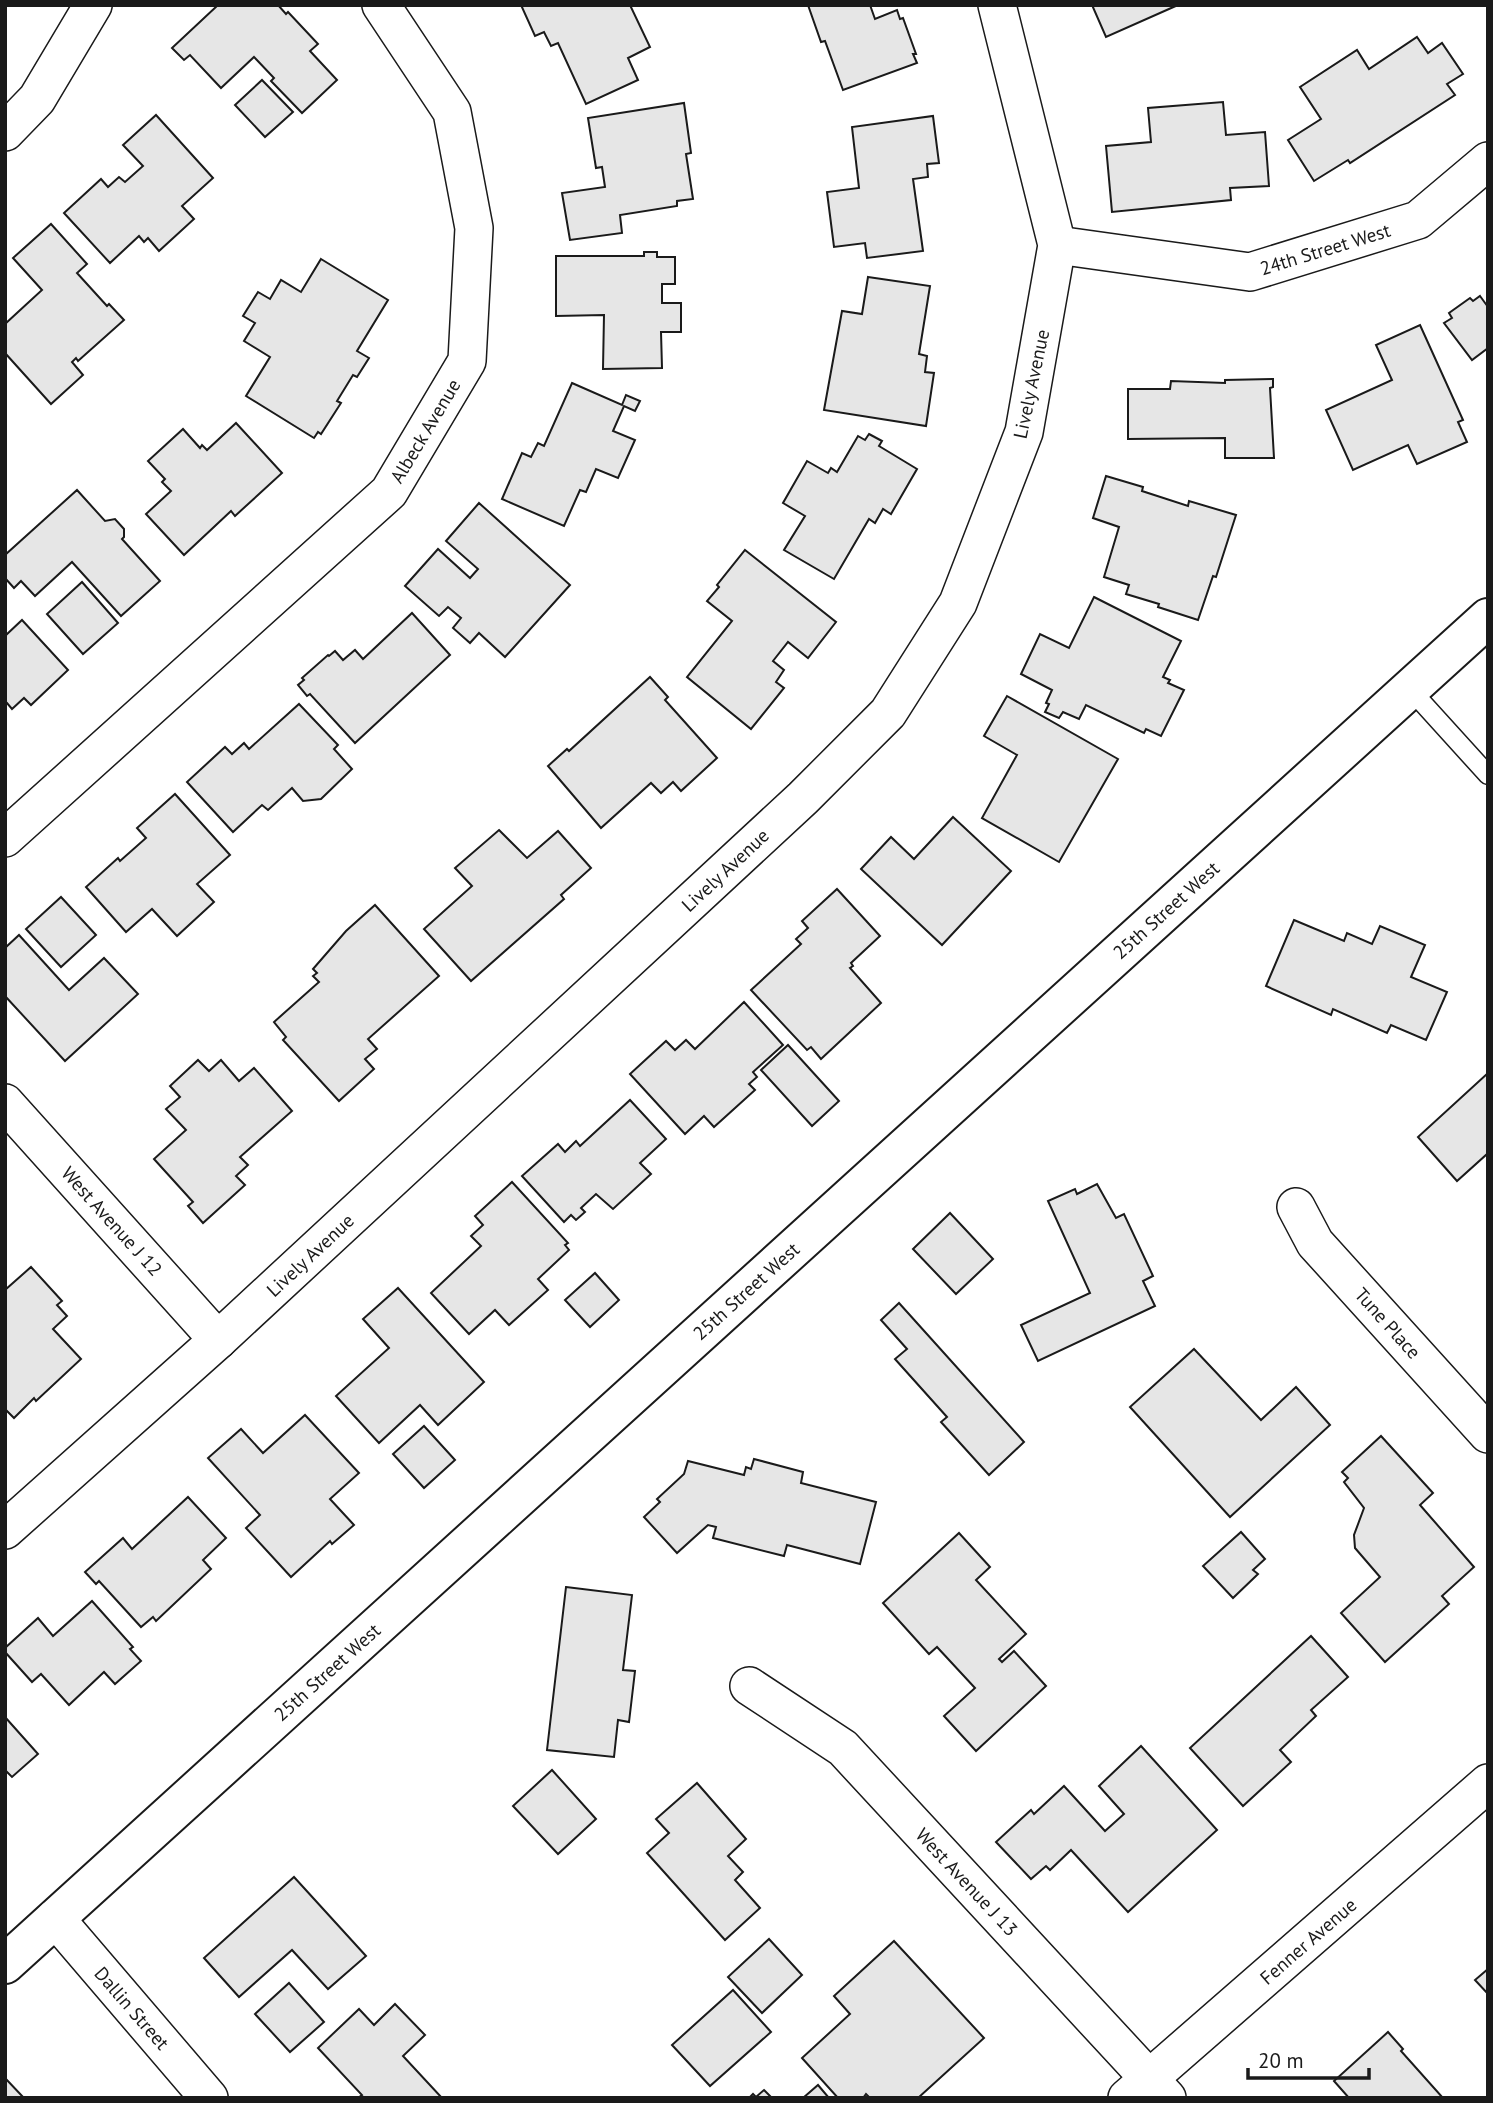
<svg xmlns="http://www.w3.org/2000/svg" width="1493" height="2103" font-family="'PT Sans',sans-serif">
<style>
.building{fill:#e6e6e6;stroke:#1a1a1a;stroke-width:2}
.lines{fill:none;stroke-linecap:round;stroke-linejoin:round}
.service-casing{stroke:#1a1a1a;stroke-width:21}
.minor-casing{stroke:#1a1a1a;stroke-width:40}
.tertiary-casing{stroke:#1a1a1a;stroke-width:42}
.service{stroke:#fff;stroke-width:18}
.minor{stroke:#fff;stroke-width:37}
.tertiary{stroke:#fff;stroke-width:38}
.labels{text-anchor:middle;stroke-width:5;stroke-linejoin:round;paint-order:stroke}
.street-label{font-size:19px;fill:#1a1a1a;stroke:#fff}
</style>
<rect width="100%" height="100%" fill="#fff"/>
<g class="building">
<polygon points="218,5 278,5 286,14 288,12 318,44 310,51 337,80 302,113 271,81 274,78 254,57 221,88 190,55 184,60 172,48"/>
<polygon points="521,5 630,5 650,47 628,58 638,80 586,104 558,43 551,46 544,32 535,36"/>
<polygon points="808,5 870,5 875,19 897,10 900,19 903,18 916,54 913,54 917,63 843,90 825,41 821,42"/>
<polygon points="1092,5 1178,5 1106,37"/>
<polygon points="1417,37 1428,53 1442,43 1463,74 1447,84 1455,95 1350,163 1348,160 1314,181 1288,140 1321,119 1300,87 1357,50 1369,69"/>
<polygon points="262,80 293,112 265,137 235,105"/>
<polygon points="1223,102 1226,135 1265,132 1269,186 1230,188 1231,200 1112,212 1106,146 1151,142 1148,108"/>
<polygon points="684,103 691,153 686,154 693,199 677,201 677,206 620,215 622,233 570,240 562,193 605,187 602,167 596,168 588,118"/>
<polygon points="156,115 213,178 182,206 194,219 159,251 148,238 144,242 139,236 110,263 64,213 101,179 108,187 119,177 125,182 143,166 123,145"/>
<polygon points="933,116 939,163 927,164 928,177 913,179 923,251 867,258 865,243 834,247 827,192 859,188 852,127"/>
<polygon points="51,224 87,264 77,273 107,306 109,304 124,320 78,361 76,358 72,362 83,375 51,404 5,353 5,324 42,290 13,258"/>
<polygon points="644,252 657,252 657,257 675,257 675,284 662,284 662,303 681,303 681,332 661,332 662,368 603,369 604,315 556,316 556,256 644,256"/>
<polygon points="321,259 388,300 357,351 369,358 357,377 353,375 337,401 341,403 321,434 318,432 314,438 246,396 270,357 244,341 255,323 243,316 258,292 270,299 281,280 301,292"/>
<polygon points="868,277 930,286 919,354 927,356 925,372 934,373 926,426 824,410 842,311 862,314"/>
<polygon points="1480,296 1488,307 1488,348 1472,360 1444,323 1452,318 1449,313 1470,298 1473,301"/>
<polygon points="1420,325 1463,420 1458,422 1467,442 1417,464 1408,445 1353,470 1326,410 1392,380 1376,345"/>
<polygon points="1273,379 1273,387 1270,388 1274,458 1225,458 1225,438 1128,439 1128,389 1170,389 1171,381 1225,383 1225,380"/>
<polygon points="572,383 622,405 626,395 640,401 635,411 624,406 613,431 635,440 618,478 596,469 586,492 580,490 564,526 502,499 522,453 531,457 538,443 544,446"/>
<polygon points="236,423 282,473 235,516 231,511 184,555 146,514 171,491 162,482 165,479 148,461 183,429 200,448 202,445 207,450"/>
<polygon points="869,434 882,441 879,446 917,469 891,514 883,509 875,523 869,519 834,579 784,550 805,516 783,503 807,461 828,473 831,468 837,472 858,436 865,440"/>
<polygon points="1106,476 1143,487 1142,491 1188,506 1189,501 1236,515 1216,577 1213,576 1198,620 1158,607 1159,604 1126,594 1129,585 1104,577 1119,527 1093,518"/>
<polygon points="77,490 105,521 115,519 124,529 124,537 122,539 160,581 121,616 72,562 35,596 21,581 14,588 5,578 5,555"/>
<polygon points="479,503 570,585 505,657 479,633 470,643 453,628 461,618 448,607 439,616 405,586 438,549 470,578 478,569 446,541"/>
<polygon points="745,550 836,622 808,658 788,642 773,661 784,670 776,682 784,688 751,729 687,677 732,621 707,601 719,587 717,585"/>
<polygon points="82,582 118,623 83,654 47,614"/>
<polygon points="1094,597 1181,641 1163,677 1170,680 1168,683 1184,690 1161,736 1146,729 1144,733 1086,705 1079,719 1063,712 1059,718 1045,712 1049,704 1046,703 1052,690 1021,674 1040,634 1069,648"/>
<polygon points="412,613 450,655 355,743 310,694 307,696 298,685 304,680 302,678 328,655 329,656 335,651 343,660 355,650 363,659"/>
<polygon points="22,620 68,670 31,705 24,698 12,709 7,703 5,704 5,636"/>
<polygon points="650,677 668,697 665,700 717,758 681,791 673,782 661,793 651,783 601,828 548,766 567,749 569,751"/>
<polygon points="1007,696 1118,759 1059,862 982,818 1017,755 984,736"/>
<polygon points="299,704 338,745 334,749 352,769 321,799 303,801 292,788 268,810 262,805 233,832 187,782 225,747 232,754 244,743 249,749"/>
<polygon points="175,794 230,855 197,884 214,902 177,936 152,909 126,932 86,887 118,858 120,861 146,838 137,828"/>
<polygon points="953,817 1011,871 942,945 861,869 891,837 914,859"/>
<polygon points="499,830 527,858 558,831 591,868 561,895 564,899 471,981 424,929 472,886 455,868"/>
<polygon points="837,889 880,936 851,963 853,966 850,968 881,1003 821,1059 811,1047 807,1050 751,990 801,944 796,939 808,928 802,921"/>
<polygon points="61,897 96,935 61,967 26,929"/>
<polygon points="375,905 439,976 368,1039 377,1049 365,1059 374,1069 339,1101 283,1040 286,1037 274,1022 319,982 313,976 317,973 313,969 346,931"/>
<polygon points="1294,920 1344,941 1347,933 1372,944 1380,926 1425,945 1411,977 1447,992 1426,1040 1391,1025 1387,1033 1333,1009 1331,1015 1266,986"/>
<polygon points="19,935 69,990 104,958 138,994 65,1061 5,996 5,948"/>
<polygon points="744,1002 783,1045 753,1072 757,1077 749,1084 755,1090 714,1127 704,1116 685,1134 630,1074 666,1041 675,1050 686,1040 695,1049"/>
<polygon points="788,1045 839,1101 812,1126 761,1070"/>
<polygon points="198,1060 209,1071 221,1060 239,1081 254,1068 292,1111 240,1157 248,1165 236,1176 245,1185 203,1223 188,1206 193,1202 154,1159 186,1130 166,1109 180,1097 170,1086"/>
<polygon points="1488,1073 1488,1157 1486,1155 1457,1181 1418,1137"/>
<polygon points="630,1100 666,1139 640,1163 651,1174 613,1209 596,1194 581,1208 585,1212 576,1220 571,1215 564,1222 522,1176 558,1144 565,1152 576,1141 580,1146"/>
<polygon points="512,1182 568,1243 565,1245 569,1250 538,1279 548,1290 509,1325 495,1310 469,1334 431,1293 481,1246 471,1236 483,1225 475,1216"/>
<polygon points="1097,1184 1116,1218 1124,1214 1153,1276 1143,1281 1155,1306 1038,1361 1021,1325 1090,1293 1048,1201 1075,1189 1077,1194"/>
<polygon points="950,1213 993,1259 956,1294 913,1249"/>
<polygon points="31,1267 62,1301 57,1305 67,1316 53,1329 81,1359 36,1401 34,1398 14,1418 5,1409 5,1290"/>
<polygon points="595,1273 619,1300 590,1327 565,1300"/>
<polygon points="398,1288 484,1382 438,1425 420,1405 379,1443 336,1396 389,1348 363,1319"/>
<polygon points="899,1303 1024,1442 989,1475 941,1422 947,1417 895,1359 907,1349 881,1320"/>
<polygon points="1194,1349 1261,1420 1296,1387 1330,1425 1230,1517 1130,1407"/>
<polygon points="305,1415 359,1473 330,1499 354,1525 332,1544 330,1541 291,1577 246,1528 260,1515 208,1458 241,1429 263,1453"/>
<polygon points="424,1426 455,1460 424,1488 393,1454"/>
<polygon points="1381,1436 1433,1493 1420,1505 1474,1567 1442,1596 1449,1604 1385,1662 1341,1613 1380,1577 1355,1548 1354,1535 1364,1508 1344,1482 1348,1478 1342,1472"/>
<polygon points="754,1459 803,1472 801,1483 876,1502 860,1564 787,1545 784,1556 713,1538 716,1527 708,1525 677,1553 644,1517 660,1502 657,1499 684,1474 688,1461 744,1475 746,1467 751,1469"/>
<polygon points="188,1497 226,1538 203,1560 211,1569 156,1621 153,1617 141,1627 99,1581 96,1584 85,1572 123,1538 132,1549"/>
<polygon points="1241,1532 1265,1559 1253,1570 1258,1574 1233,1598 1203,1566"/>
<polygon points="959,1533 990,1567 976,1580 1026,1634 999,1659 1002,1662 1014,1651 1046,1686 976,1751 944,1716 975,1688 937,1647 929,1654 883,1603"/>
<polygon points="566,1587 632,1595 623,1670 635,1671 629,1722 618,1720 614,1757 547,1750"/>
<polygon points="92,1601 133,1647 130,1649 141,1661 115,1684 104,1672 69,1705 41,1674 32,1682 5,1652 5,1648 38,1618 53,1636"/>
<polygon points="1311,1636 1348,1677 1311,1710 1316,1716 1280,1750 1291,1762 1243,1806 1190,1748"/>
<polygon points="5,1717 38,1754 12,1777 5,1770"/>
<polygon points="1141,1746 1217,1830 1128,1912 1071,1850 1050,1870 1046,1866 1031,1879 996,1842 1031,1810 1034,1814 1064,1786 1105,1831 1124,1814 1099,1786"/>
<polygon points="552,1770 596,1819 558,1854 513,1806"/>
<polygon points="697,1783 746,1839 728,1856 743,1872 735,1880 760,1908 725,1940 647,1853 669,1833 656,1819"/>
<polygon points="294,1877 366,1956 328,1989 292,1950 239,1997 204,1958"/>
<polygon points="769,1939 802,1975 762,2013 728,1977"/>
<polygon points="894,1941 984,2038 918,2098 870,2098 866,2094 863,2098 838,2098 802,2058 850,2014 834,1996"/>
<polygon points="1488,1969 1488,1994 1475,1980"/>
<polygon points="289,1983 324,2022 290,2052 255,2014"/>
<polygon points="733,1990 771,2032 710,2086 672,2045"/>
<polygon points="395,2004 425,2035 403,2056 442,2098 358,2098 362,2095 318,2048 359,2009 374,2025"/>
<polygon points="1388,2032 1403,2049 1401,2051 1443,2098 1349,2098 1334,2081"/>
<polygon points="5,2078 24,2098 5,2098"/>
<polygon points="818,2085 829,2098 803,2098"/>
<polygon points="764,2090 772,2098 749,2098 753,2094 756,2097"/>
</g>
<g class="lines">
<g class="service-casing">
<polyline id="service" points="1410,689 1488,775"/>
</g>
<g class="minor-casing">
<g id="minor">
<polyline points="5,132 37,99 93,5"/>
<polyline points="1057,245 1250,272 1418,220 1488,161"/>
<polyline points="5,838 389,492 467,361 474,228 452,112 381,5"/>
<polyline points="5,1103 218,1340"/>
<polyline points="1296,1207 1315,1243 1488,1434"/>
<polyline points="5,1530 218,1340 803,798 888,713 958,603 1024,432 1057,245 997,5"/>
<polyline points="749,1686 843,1748 1167,2098"/>
<polyline points="55,1918 209,2098"/>
<polyline points="1127,2098 1488,1783"/>
</g>
</g>
<g class="tertiary-casing">
<polyline id="tertiary" points="5,1964 1488,618"/>
</g>
<use href="#service" class="service"/>
<use href="#minor" class="minor"/>
<use href="#tertiary" class="tertiary"/>
</g>
<g class="labels">
<g class="street-label">
<text transform="translate(1325 249) rotate(-17)" y="7">24th Street West</text>
<text transform="translate(1031 384) rotate(-78)" y="7">Lively Avenue</text>
<text transform="translate(425 431) rotate(-59)" y="7">Albeck Avenue</text>
<text transform="translate(725 870) rotate(-43)" y="7">Lively Avenue</text>
<text transform="translate(1166 910) rotate(-42)" y="7">25th Street West</text>
<text transform="translate(112 1221) rotate(48)" y="7">West Avenue J 12</text>
<text transform="translate(310 1255) rotate(-43)" y="7">Lively Avenue</text>
<text transform="translate(746 1291) rotate(-42)" y="7">25th Street West</text>
<text transform="translate(1388 1323) rotate(48)" y="7">Tune Place</text>
<text transform="translate(327 1672) rotate(-42)" y="7">25th Street West</text>
<text transform="translate(967 1882) rotate(47)" y="7">West Avenue J 13</text>
<text transform="translate(1308 1941) rotate(-41)" y="7">Fenner Avenue</text>
<text transform="translate(132 2008) rotate(49)" y="7">Dallin Street</text>
</g>
</g>
<rect width="1493" height="2103" fill="none" stroke="#1a1a1a" stroke-width="14"/>
<path d="M1248 2068v10h121v-10" fill="none" stroke="#1a1a1a" stroke-width="3.5"/>
<text x="1258" y="2068" font-size="21" fill="#1a1a1a" stroke="#ffffff" stroke-width="5" paint-order="stroke">20 m</text>
</svg>
